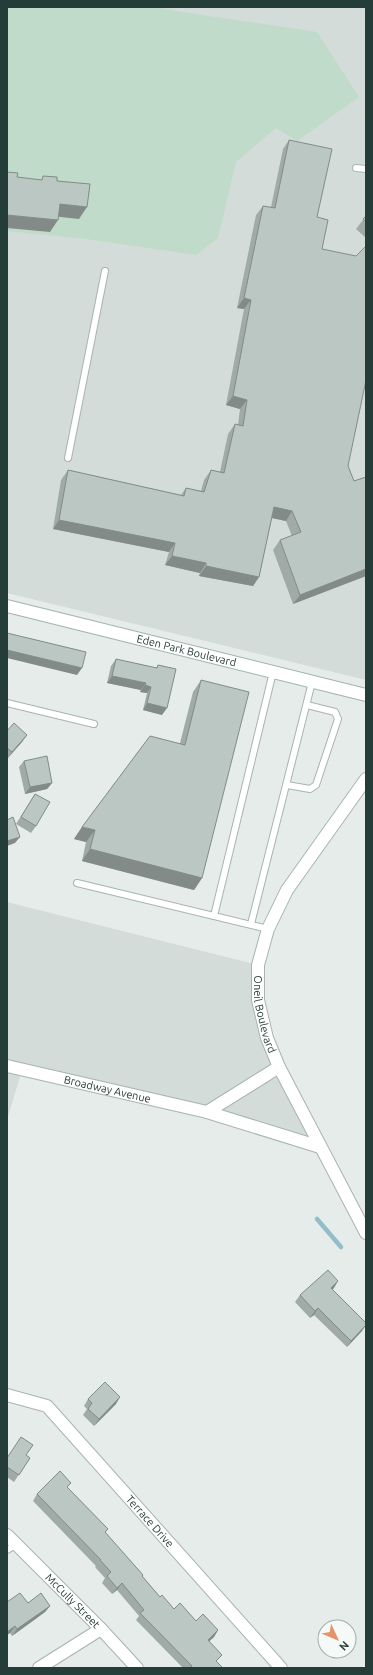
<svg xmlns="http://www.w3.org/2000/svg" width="373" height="1675" font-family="Ubuntu,sans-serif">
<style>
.built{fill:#d3dcd9}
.green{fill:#c0dbca}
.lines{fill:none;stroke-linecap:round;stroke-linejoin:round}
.stream{stroke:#92becc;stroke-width:4.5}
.service-casing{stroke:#a8b4b1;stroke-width:8}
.minor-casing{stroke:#a8b4b1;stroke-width:14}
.tertiary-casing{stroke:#a8b4b1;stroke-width:14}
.secondary-casing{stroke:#a1b4af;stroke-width:14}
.service{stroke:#fff;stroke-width:6}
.minor{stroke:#fff;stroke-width:12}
.tertiary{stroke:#fff;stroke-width:12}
.secondary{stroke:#fff;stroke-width:12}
.wall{fill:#a0aba8}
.shaded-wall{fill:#828b88}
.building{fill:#bac7c3;stroke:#828b88}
.labels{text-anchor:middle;stroke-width:3.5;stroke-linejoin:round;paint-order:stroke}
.street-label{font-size:11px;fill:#253d38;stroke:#f5f9f7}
</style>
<rect width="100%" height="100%" fill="#e5ecea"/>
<g class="built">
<polygon points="7,7 366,7 366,680 7,593"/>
<polygon points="7,902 258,965 267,1038 320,1147 22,1070 7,1120"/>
</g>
<polygon class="green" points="7,7 163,7 163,9 317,32 359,97 297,141 276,128 236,162 218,238 196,255 86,239 7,231"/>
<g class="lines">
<polyline class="stream" points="317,1219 341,1247"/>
<g class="service-casing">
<g id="service">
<polyline points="356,168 366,169"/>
<polyline points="68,458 105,271"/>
<polyline points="7,703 94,724"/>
<polyline points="287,785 310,789 316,785 338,719 335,712 307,705"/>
<polyline points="77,883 268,929"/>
<polyline points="214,916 273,672"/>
<polyline points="251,924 312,682"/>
<polyline points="7,1550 17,1544"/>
</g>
</g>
<g class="minor-casing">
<g id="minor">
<path id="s1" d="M7 1066 207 1112 320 1147"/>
<polyline points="207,1112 279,1067"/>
<path id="s2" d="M7 1395 47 1406 281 1668"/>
<path id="s3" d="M7 1535 101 1629 137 1668"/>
<polyline points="39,1668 101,1629"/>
</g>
</g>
<g class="tertiary-casing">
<g id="tertiary">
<path id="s4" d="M366 779 287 890 268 929 258 965V1000L267 1038 279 1067 366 1233"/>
</g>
</g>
<g class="secondary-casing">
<g id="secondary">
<path id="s5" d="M7 606 366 695"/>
</g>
</g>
<use href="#service" class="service"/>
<use href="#minor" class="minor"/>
<use href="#tertiary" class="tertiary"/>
<use href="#secondary" class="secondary"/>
</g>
<g class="wall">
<polygon points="289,140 317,217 322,249 348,466 354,481 366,477 366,576 293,604 273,550 280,540 292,536 286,521 272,518 259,577 253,586 199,576 200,573 165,565 169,552 53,529 61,480 68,470 181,495 186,488 201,491 204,480 211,470 220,472 228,434 235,424 238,425 240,409 226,405 244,309 237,308 256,215 263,206 271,207 283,149"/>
<polygon points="366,216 366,238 356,229"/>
<polygon points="116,659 156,668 158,665 162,715 143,710 147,693 140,692 141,690 107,683 111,666"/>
<polygon points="201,680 202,878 194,890 82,861 86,842 74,839 82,827 180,743 193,692"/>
<polygon points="7,731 27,735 22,742 7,759"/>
<polygon points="24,761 52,783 47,789 25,794 19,767"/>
<polygon points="35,794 36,826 31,833 16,824"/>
<polygon points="334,1288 332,1289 362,1331 347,1347 314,1315 310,1318 295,1302 300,1295"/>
<polygon points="88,1399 116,1404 94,1426 83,1415 87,1409 84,1406"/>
<polygon points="26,1455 30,1458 14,1482 7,1477 7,1458"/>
<polygon points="68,1488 108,1529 105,1533 143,1575 142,1576 160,1597 174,1609 196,1621 218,1630 214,1637 209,1641 217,1662 223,1668 183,1668 136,1620 139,1616 117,1590 112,1594 102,1583 105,1578 95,1567 96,1566 33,1501 37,1494"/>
<polygon points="7,1602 28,1603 50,1606 45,1612 12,1636 10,1633 7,1635"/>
</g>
<g class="shaded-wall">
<polygon points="60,204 87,207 79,219 52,216"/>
<polygon points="7,215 58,220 50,232 7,228"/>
<polygon points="244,298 251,300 244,309 237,308"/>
<polygon points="233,396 247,400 240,409 226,405"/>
<polygon points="274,507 292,511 286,521 267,517"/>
<polygon points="59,520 175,543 169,552 53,529"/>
<polygon points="172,556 206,563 200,573 165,565"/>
<polygon points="206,566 259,577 253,586 199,576"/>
<polygon points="366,569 366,576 293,604 300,595"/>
<polygon points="7,650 82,668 77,675 7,658"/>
<polygon points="112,676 146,683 141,690 107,683"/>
<polygon points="145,685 151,687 147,693 140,692"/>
<polygon points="147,703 167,708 162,715 143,710"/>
<polygon points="27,735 22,742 7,759 12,752"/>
<polygon points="52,783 47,789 25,794 30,787"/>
<polygon points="82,827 95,830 86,842 74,839"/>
<polygon points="20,837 15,843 7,846 7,841"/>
<polygon points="90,849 202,878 194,890 82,861"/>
<polygon points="338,1281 334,1288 326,1295 331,1288"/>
<polygon points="318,1308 314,1315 310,1318 315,1311"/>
<polygon points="366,1325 362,1331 347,1347 351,1341"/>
<polygon points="120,1397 116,1404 94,1426 99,1419"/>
<polygon points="122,1583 117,1590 112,1594 117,1588"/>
<polygon points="50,1606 45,1612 12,1636 17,1629"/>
<polygon points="15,1626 10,1633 7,1635 7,1632"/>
<polygon points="218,1630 214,1637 203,1647 208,1640"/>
</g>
<g class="building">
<polygon points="289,140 332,149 317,217 328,220 322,249 356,256 366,246 366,380 348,466 354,481 366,477 366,569 300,595 280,540 301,532 292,511 274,507 259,577 206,566 206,563 172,556 175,543 59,520 68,470 184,496 186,488 204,492 211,470 224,473 235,424 243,426 247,400 233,396 251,300 244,298 263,206 275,208"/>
<polygon points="7,172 18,173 17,177 42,180 43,176 57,177 57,181 90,184 87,207 60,204 58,220 7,215"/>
<polygon points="366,216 366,222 363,219"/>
<polygon points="7,633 86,652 82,668 7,650"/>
<polygon points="116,659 157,668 158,665 176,669 167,708 147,703 151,687 145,685 146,683 112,676"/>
<polygon points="201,680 249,692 202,878 90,849 95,830 82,827 150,736 185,745"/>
<polygon points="14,723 27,735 12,752 7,748 7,731"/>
<polygon points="47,756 52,783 30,787 24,761"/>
<polygon points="35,794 50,802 36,826 21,817"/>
<polygon points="13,817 20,837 7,841 7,820"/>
<polygon points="328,1270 338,1281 331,1288 366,1323 366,1325 351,1341 318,1308 315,1311 300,1295"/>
<polygon points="105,1382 120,1397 99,1419 88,1409 92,1403 88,1399"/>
<polygon points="21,1437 33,1445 26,1455 30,1458 19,1475 7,1467 7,1458"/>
<polygon points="60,1471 71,1483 67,1487 108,1529 105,1532 143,1575 142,1576 160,1597 162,1595 174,1609 180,1603 196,1621 203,1614 218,1630 208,1640 222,1655 216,1661 223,1668 189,1668 192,1666 140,1613 144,1610 122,1583 117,1588 107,1576 111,1572 100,1560 101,1560 37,1494"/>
<polygon points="20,1593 28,1603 41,1593 50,1606 17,1629 15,1626 7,1632 7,1602"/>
</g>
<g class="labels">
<g class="street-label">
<text dy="4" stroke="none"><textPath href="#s5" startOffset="185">Eden Park Boulevard</textPath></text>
<text dy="4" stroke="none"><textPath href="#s4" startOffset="267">Oneil Boulevard</textPath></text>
<text dy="4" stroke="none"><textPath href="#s1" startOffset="103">Broadway Avenue</textPath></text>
<text dy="4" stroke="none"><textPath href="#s2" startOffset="196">Terrace Drive</textPath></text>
<text dy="4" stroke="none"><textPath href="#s3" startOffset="93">McCully Street</textPath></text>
</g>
</g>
<rect width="373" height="1675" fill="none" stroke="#253d38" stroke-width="16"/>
<g transform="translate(337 1639) rotate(134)"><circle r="19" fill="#f5f9f7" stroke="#a2aeab"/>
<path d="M0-3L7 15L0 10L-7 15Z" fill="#e5936a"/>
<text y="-6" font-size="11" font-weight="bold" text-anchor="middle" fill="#253d38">N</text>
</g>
</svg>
